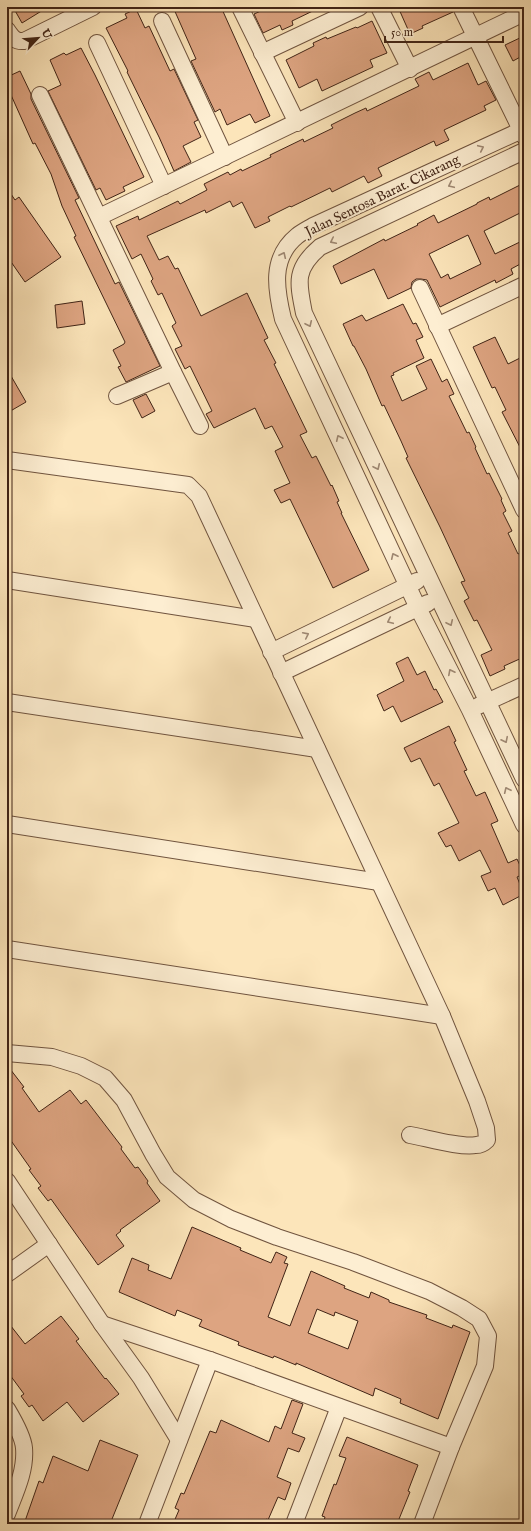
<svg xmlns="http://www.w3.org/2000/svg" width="531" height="1531" font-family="'IM FELL English',serif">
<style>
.building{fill:#dda481;stroke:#412416;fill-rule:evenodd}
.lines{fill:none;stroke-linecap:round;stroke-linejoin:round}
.minor-casing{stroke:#70543f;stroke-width:18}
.minor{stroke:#fdeed2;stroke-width:16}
.oneway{stroke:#9f8974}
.labels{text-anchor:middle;stroke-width:4;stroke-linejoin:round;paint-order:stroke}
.street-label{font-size:14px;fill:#412416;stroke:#fdeed2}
</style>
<rect width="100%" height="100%" fill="#fce5ba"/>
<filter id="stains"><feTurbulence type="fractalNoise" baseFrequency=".005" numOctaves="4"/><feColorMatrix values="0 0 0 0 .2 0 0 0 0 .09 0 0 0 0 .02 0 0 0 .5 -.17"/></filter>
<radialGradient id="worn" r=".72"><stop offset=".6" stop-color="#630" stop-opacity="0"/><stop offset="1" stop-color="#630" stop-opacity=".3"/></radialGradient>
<g class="building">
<polygon points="13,7 48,7 22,23"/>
<polygon points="173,7 221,7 270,116 255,123 250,114 227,125 220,109 215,112 191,61 196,59"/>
<polygon points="270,7 321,7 292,21 293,25 282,30 280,25 263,33 254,14"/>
<polygon points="398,7 452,7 453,12 422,26 423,28 410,34"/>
<polygon points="136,9 145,28 149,26 170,71 174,69 198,120 194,122 201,137 183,146 191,162 174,171 159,137 127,72 128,71 106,28 127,18 125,14"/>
<polygon points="372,21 387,53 370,60 373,67 322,91 317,79 299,88 286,60 314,46 313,43 326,37 327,39 356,27 357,28"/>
<polygon points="524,36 524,55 513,61 505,45"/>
<polygon points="81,48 95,75 144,177 123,187 125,191 106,200 100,188 96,190 48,91 61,85 50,60 64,53 66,55"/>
<polygon points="468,63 478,85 486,81 496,100 484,106 486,110 444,130 449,140 436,146 434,141 378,168 382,176 368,183 364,176 332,192 330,188 291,207 290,206 268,217 270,221 255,228 242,202 233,207 230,201 206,213 205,210 147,236 159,260 168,256 175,269 178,268 201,316 247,293 268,338 264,340 276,363 274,364 307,432 300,435 312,458 316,456 331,486 332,485 339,501 337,502 342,513 341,513 369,570 333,588 290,499 281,503 274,490 290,483 275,451 283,447 272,426 265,429 255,408 214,428 206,414 212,411 190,366 185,369 175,349 182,346 172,326 176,323 162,293 158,295 151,281 153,279 141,254 132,259 116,226 138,216 139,220 178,201 180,204 207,190 204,184 228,172 230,175 241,169 242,171 271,157 270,155 303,139 304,142 333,128 331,125 355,113 366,108 367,111 419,86 415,79 429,72 433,80"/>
<polygon points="20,71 31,94 31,99 79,198 75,200 86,223 115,284 119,282 160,366 126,382 118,367 121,366 113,350 124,344 125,342 74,237 76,236 62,206 51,174 35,143 33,144 11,95 7,96 7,77"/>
<path d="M524 183V211L484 231 495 254 524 240V262L511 269 513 274 496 283 495 280 440 307 427 280 421 279H416L412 282 411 288 388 299 374 269 341 284 333 266 384 239 385 241 418 225 417 224 434 215 438 223 477 204V203L489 197 490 200ZM468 235 481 264 450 279 448 274 441 278 429 254Z"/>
<polygon points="7,188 15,200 19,197 61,257 25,282 7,256"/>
<polygon points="82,301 85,324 57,328 55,305"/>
<polygon points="403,304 413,324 416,323 423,337 416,340 424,358 393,373 394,375 391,376 402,401 427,389 416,366 431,359 442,382 447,379 454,394 449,396 467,433 469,432 476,447 475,448 487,474 489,473 502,499 501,500 506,511 503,513 512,531 508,533 518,554 520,553 524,561 524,657 504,666 505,669 490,676 481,655 492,650 477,620 474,621 464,601 469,598 461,582 465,581 440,527 406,458 408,457 401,441 384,405 382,406 366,369 354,346 353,346 343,324 362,315 366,321"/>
<polygon points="495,337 508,364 524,356 524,455 502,412 506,410 495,387 492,388 473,347"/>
<polygon points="7,369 26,402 7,413"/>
<polygon points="146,394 155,411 142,418 133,400"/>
<polygon points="408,657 417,675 425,671 434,690 436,689 443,702 401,722 393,706 384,711 377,695 404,681 396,663"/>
<polygon points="449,726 456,741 454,742 467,770 464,771 476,796 485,792 498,821 491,824 508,863 517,859 524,874 517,877 524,894 503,905 495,888 488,891 481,876 491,872 480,850 459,861 451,845 446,847 438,833 459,823 439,783 434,786 420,758 411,762 404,748"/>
<polygon points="7,1065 24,1087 22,1088 39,1112 70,1090 81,1104 86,1100 122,1147 121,1149 135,1168 138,1167 148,1181 147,1183 160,1201 120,1230 121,1231 116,1235 124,1246 98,1265 51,1199 48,1201 38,1188 41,1186 29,1170 31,1169 7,1135"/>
<path d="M192 1227 241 1248 240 1250 271 1263 276 1252 287 1257 284 1263 288 1264 268 1317 290 1326 311 1271 345 1286 344 1288 369 1298 371 1292 389 1300V1302L427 1315 426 1318 452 1328 453 1325 470 1332 438 1419 400 1403 401 1399 375 1388 373 1396 296 1363V1365L274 1356 273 1358 254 1351 238 1345 239 1342 199 1326 202 1320 177 1310 175 1316 119 1292 132 1258 149 1265 148 1270 171 1279ZM317 1309 334 1316 335 1312 358 1321 348 1349 308 1333Z"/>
<polygon points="61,1316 79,1339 76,1341 105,1379 106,1378 119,1394 83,1422 67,1402 43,1421 32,1405 29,1407 21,1396 24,1394 7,1371 7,1321 25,1344"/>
<polygon points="292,1400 303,1404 292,1433 305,1438 299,1452 288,1448 277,1477 291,1483 285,1500 278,1497 268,1520 266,1519 264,1524 173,1524 179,1510 175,1508 181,1493 184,1494 210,1431 216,1433 221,1420 269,1442 275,1426 281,1429"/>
<polygon points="347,1437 418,1465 408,1491 410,1492 397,1524 323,1524 325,1517 322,1516 334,1484 336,1485 346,1458 339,1456"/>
<polygon points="100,1440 138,1455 110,1524 24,1524 39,1481 43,1483 53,1456 88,1471"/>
</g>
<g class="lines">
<g class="minor-casing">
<g id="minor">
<polyline points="240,7 297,123"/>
<polyline points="379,7 410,69"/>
<polyline points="461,7 524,136"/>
<polyline points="162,21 225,157"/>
<path d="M7 30C12 37 15 42 24 41L93 7"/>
<polyline points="97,43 164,186"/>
<polyline points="262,53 360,7"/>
<polyline points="40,95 173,372 200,426"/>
<path d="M524 129 313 226C308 229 302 232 297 236 270 258 276 290 283 319L418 608 470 710 524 825"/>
<path d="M524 151 320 247C294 269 298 283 304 313L524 779"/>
<polyline points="99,217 524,13"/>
<polyline points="420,288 524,510"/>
<polyline points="437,326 524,285"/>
<polyline points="117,396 173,372"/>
<path d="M7 460 188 485 199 496 442 1016 477 1101 486 1128 487 1140C484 1143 481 1145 476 1145 461 1148 427 1138 410 1135"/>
<polyline points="7,580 256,619"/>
<polyline points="271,652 417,581"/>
<polyline points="281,673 428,603"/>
<polyline points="7,702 317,749"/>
<polyline points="478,706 524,685"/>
<polyline points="7,824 379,882"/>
<polyline points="7,949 442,1016"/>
<polyline points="7,1053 52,1057 81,1066 105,1078 124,1100 153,1154 167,1177 194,1200 231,1219 277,1237 353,1262 429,1291 462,1308 479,1319 488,1336 485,1366 451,1447 422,1524"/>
<polyline points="7,1181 102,1324 141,1378 179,1440"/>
<polyline points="7,1274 49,1244"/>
<polyline points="102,1324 210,1360 451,1447"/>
<path d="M7 1409C13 1419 23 1436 24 1448 26 1471 15 1493 7 1514"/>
<polyline points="147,1524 210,1360"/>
<polyline points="294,1524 339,1407"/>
</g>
</g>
<use href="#minor" class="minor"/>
</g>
<defs><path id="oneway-chevron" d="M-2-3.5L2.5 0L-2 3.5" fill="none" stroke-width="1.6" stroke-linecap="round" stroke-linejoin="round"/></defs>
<g class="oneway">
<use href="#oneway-chevron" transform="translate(481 148) rotate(-25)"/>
<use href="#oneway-chevron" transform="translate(451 185) rotate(155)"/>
<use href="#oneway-chevron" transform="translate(333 241) rotate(154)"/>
<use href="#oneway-chevron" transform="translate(283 255) rotate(-65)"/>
<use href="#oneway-chevron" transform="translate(309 324) rotate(65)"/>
<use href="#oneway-chevron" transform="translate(339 438) rotate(-115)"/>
<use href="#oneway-chevron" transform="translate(377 467) rotate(65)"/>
<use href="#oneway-chevron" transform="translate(394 556) rotate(-115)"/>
<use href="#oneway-chevron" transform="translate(390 621) rotate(155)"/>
<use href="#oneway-chevron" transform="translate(450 623) rotate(65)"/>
<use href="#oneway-chevron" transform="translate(306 635) rotate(-26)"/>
<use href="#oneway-chevron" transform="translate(451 672) rotate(-117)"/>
<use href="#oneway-chevron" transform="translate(505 740) rotate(64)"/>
<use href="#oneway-chevron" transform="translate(507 790) rotate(-115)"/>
</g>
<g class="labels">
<g class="street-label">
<text transform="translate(382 195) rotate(-26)" y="5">Jalan Sentosa Barat. Cikarang</text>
</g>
</g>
<rect width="531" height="1531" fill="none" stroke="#fce5ba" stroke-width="24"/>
<rect x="8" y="8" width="515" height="1515" fill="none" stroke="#412416" stroke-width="2"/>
<rect x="12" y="12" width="507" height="1507" fill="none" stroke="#412416"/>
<g transform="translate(38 38) rotate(64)" stroke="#fdeed2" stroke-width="3" paint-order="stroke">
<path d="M0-3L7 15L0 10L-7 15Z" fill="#412416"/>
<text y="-6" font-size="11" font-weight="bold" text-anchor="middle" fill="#412416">U</text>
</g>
<path d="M385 36v6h118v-6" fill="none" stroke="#412416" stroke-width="2"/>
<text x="391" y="36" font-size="12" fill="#412416" stroke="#fdeed2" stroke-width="3" paint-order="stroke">50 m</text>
<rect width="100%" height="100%" filter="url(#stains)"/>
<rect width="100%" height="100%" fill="url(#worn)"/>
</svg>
